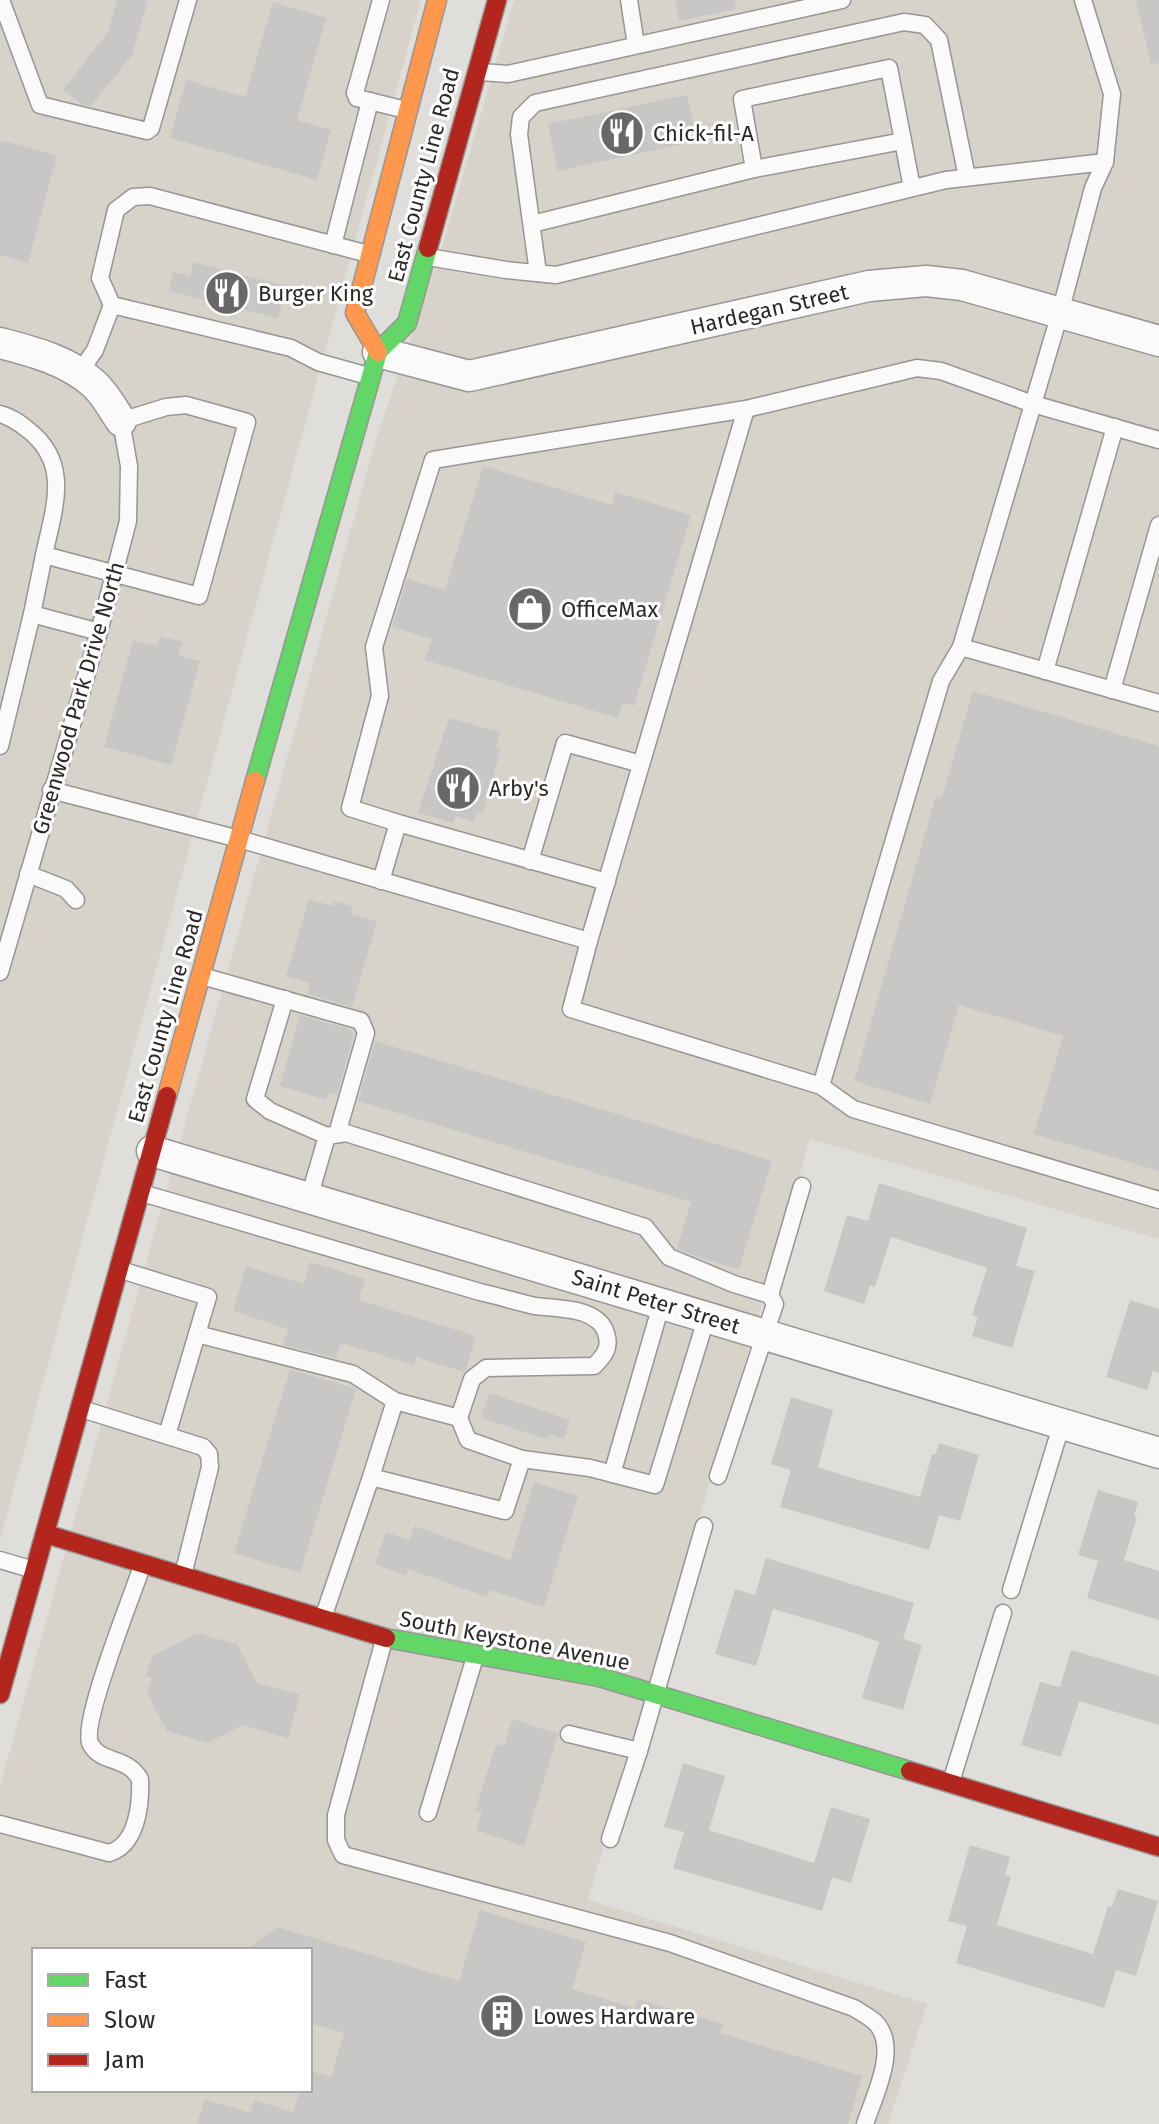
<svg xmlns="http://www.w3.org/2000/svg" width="1159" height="2124" font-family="'Fira Sans',sans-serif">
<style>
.built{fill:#d7d2ca;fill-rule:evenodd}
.building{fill:#c9c7c5}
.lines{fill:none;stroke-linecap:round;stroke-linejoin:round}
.lane-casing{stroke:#979694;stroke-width:19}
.street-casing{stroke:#979694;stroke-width:33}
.fast-casing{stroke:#979694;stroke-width:21}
.slow-casing{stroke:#979694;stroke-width:21}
.jam-casing{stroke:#979694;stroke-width:21}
.lane{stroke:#fafafa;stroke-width:16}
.street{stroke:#fafafa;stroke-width:30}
.fast{stroke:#63d668;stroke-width:18}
.slow{stroke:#ff974d;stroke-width:18}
.jam{stroke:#b3261e;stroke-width:18}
.labels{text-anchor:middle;stroke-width:6;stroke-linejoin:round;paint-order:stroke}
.poi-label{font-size:22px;fill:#2a2927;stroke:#fff;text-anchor:start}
.street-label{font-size:22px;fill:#2a2927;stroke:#fff}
</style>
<rect width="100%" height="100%" fill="#e0dedb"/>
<g class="built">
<polygon points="0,0 421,0 0,1540"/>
<path d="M514 0H1159V1239L810 1139 588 1900 927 2004 888 2124H0V1786L377 436 442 248ZM34 1950H310V2090H34Z"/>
</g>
<g class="building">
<polygon points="117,0 148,0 132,55 91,106 81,104 63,90 108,32"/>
<polygon points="675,0 735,0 736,9 679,21"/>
<polygon points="1136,0 1159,0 1159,63 1151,64"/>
<polygon points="273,2 326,18 297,120 331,130 317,180 170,138 186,80 245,97"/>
<polygon points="687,95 697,141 558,171 548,124"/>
<polygon points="0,140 57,155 28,263 0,255"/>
<polygon points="193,262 286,286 278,318 169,291 173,272 190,276"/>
<polygon points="483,466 612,505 615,492 691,515 634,706 623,703 618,718 425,660 432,639 392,627 407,579 445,590"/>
<polygon points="160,636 182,642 178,655 200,661 171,765 104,747 133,640 157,646"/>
<polygon points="973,691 1159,746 1159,1171 1034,1134 1063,1036 959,1005 930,1104 854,1081 936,796 942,797"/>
<polygon points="449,718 500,732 496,746 501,748 483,813 477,812 474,822 455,816 453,823 418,813"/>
<polygon points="309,899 333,906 334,901 353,906 351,914 377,921 352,1007 307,994 310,983 286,976"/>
<polygon points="300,1015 349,1029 354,1034 337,1095 329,1092 326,1100 280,1086"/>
<polygon points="375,1041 772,1161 739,1269 703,1259 677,1249 691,1202 358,1101"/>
<polygon points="879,1183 1027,1228 1016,1266 1035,1271 1012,1348 972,1336 978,1317 972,1315 987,1268 891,1237 875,1287 870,1285 864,1304 824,1291 847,1215 868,1221"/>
<polygon points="310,1262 365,1279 359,1300 476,1336 466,1370 464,1372 416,1357 414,1365 341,1343 336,1358 283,1345 288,1329 233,1311 246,1266 304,1284"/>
<polygon points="1130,1300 1159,1309 1159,1373 1153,1371 1147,1390 1106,1377"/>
<polygon points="290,1369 356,1389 300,1573 234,1553"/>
<polygon points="489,1393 570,1420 564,1439 549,1434 547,1439 481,1418"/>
<polygon points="791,1397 833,1410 818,1467 852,1478 920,1497 932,1454 935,1455 939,1443 979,1455 960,1521 939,1515 929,1550 780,1507 791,1470 771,1464"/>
<polygon points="534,1482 578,1496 544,1607 489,1590 487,1597 408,1569 406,1576 375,1564 386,1532 410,1540 414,1526 510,1560"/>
<polygon points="1098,1490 1138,1502 1134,1516 1137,1517 1124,1560 1159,1571 1159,1620 1087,1598 1098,1561 1078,1555"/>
<polygon points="766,1558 914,1603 903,1639 922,1645 903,1710 862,1698 879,1642 842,1629 773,1609 756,1666 715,1654 735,1589 755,1595"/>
<polygon points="197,1633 237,1644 257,1683 300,1695 288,1738 242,1725 208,1743 167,1731 147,1693 152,1678 146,1676 152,1656"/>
<polygon points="1071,1650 1159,1676 1159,1725 1079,1701 1061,1757 1021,1745 1040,1682 1060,1687"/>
<polygon points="512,1719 558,1734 524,1846 476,1830 482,1812 475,1811 496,1744 504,1746"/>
<polygon points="683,1763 725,1776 709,1830 814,1863 831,1807 870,1819 851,1883 832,1877 822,1911 673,1868 684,1832 664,1827"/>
<polygon points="970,1845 1010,1857 1005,1875 1011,1876 997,1925 1093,1954 1108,1906 1112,1907 1118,1889 1158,1901 1136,1976 1116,1970 1104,2008 956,1963 967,1926 948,1921"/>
<polygon points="480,1910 586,1942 572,1989 635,2008 638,1999 723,2024 720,2033 862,2076 848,2124 197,2124 205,2099 250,2113 254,2100 293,2112 300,2090 310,2090 310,2071 331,2077 344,2033 310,2023 310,1950 246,1950 277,1927 459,1981"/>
</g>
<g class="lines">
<g class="lane-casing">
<g id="lane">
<polyline points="1,0 40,105 147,131 151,128 188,0"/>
<polyline points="381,0 355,93 357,98 406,110"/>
<polyline points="629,0 636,45"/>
<polyline points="1083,0 1112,94 1105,162"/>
<polyline points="480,72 508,74 842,0"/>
<polyline points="754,169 903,141"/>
<polyline points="532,224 754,169 742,99 889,68 912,188"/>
<polyline points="333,245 370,101"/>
<polyline points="428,257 506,270 556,275 946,180 1105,162 1093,188 1060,313 961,647 941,681 821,1086"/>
<polyline points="538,273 519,134 521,117 535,103 904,22 925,25 939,40 967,177"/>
<polyline points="79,373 95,350 112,305"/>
<polyline points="368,376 318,362 291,348 112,305 100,278 116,210 133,197 150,196 368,254"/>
<polyline points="746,409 917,368 941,371 1033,404 1159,440"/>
<path d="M0 414C11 417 18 422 27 429 72 463 54 508 44 555"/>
<polyline points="961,647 1159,703"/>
<polyline points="1045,671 1115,427"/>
<polyline points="1112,690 1159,525"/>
<polyline points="0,746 32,614 99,632"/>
<polyline points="51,790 239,839 589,941 571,1009 821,1086 853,1109 1159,1200"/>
<polyline points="398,823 607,882"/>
<polyline points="530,861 565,743 641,764"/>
<polyline points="28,874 66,889 76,900"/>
<polyline points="381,881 398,823 350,808 380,696 374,647 433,460 746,409 589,941"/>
<polyline points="0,972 99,632 128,521 129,466 121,421 166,407 186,405 247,422 199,596 44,555 32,614"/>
<polyline points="202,976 361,1021 366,1033 337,1134"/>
<polyline points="285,999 255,1099 270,1111 327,1136"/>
<path d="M142 1193 480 1292C498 1296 517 1302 535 1306 558 1309 598 1307 606 1333 611 1348 604 1356 594 1366L486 1368 472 1379 459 1418 468 1440 522 1459"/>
<polyline points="309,1198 327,1136 346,1133 645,1227 669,1257 734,1284 770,1295 775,1304 718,1476"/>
<polyline points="121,1270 208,1297 167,1435"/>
<polyline points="770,1295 802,1186"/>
<polyline points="197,1334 353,1374 395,1401 459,1418"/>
<polyline points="82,1409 203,1447 209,1454 210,1467 183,1575"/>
<polyline points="612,1474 662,1302"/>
<polyline points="371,1477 395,1401"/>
<polyline points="0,1560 34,1570"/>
<polyline points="1011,1590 1062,1423"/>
<polyline points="323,1618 371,1477 505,1511 522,1459 590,1468 655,1485 707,1316"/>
<path d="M384 1640 336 1815V1840L343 1855 670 1943 854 2008C860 2012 870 2017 875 2022 900 2047 874 2096 865 2124"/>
<polyline points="569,1734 639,1751 704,1526"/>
<polyline points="951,1782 1003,1613"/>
<polyline points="428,1813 475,1657"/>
<path d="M0 1824 109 1853C137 1845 141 1805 140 1779 127 1756 102 1764 91 1745 79 1726 133 1594 142 1566"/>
<polyline points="610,1839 639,1751"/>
</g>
</g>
<g class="street-casing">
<g id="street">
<path d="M0 343C34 352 67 360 94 384 105 394 113 409 121 421"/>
<polyline points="378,352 469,376 869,286 926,281 962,285 1159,341"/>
<polyline points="152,1151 1159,1453"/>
</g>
</g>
<g class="fast-casing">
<g id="fast">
<polyline points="255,781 378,352 407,323 428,248"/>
<polyline points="386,1638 599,1677 910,1771"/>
</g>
</g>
<g class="slow-casing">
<g id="slow">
<polyline points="378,352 355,313 437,0"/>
<polyline points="167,1096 255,781"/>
</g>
</g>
<g class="jam-casing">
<g id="jam">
<polyline points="428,248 497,0"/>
<polyline points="46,1534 386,1638"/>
<polyline points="0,1694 167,1096"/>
<polyline points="910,1771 1159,1847"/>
</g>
</g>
<use href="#lane" class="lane"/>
<use href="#street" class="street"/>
<use href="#fast" class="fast"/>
<use href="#slow" class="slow"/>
<use href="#jam" class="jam"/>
</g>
<defs>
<g id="restaurant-disc" transform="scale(2.3)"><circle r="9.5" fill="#6a6866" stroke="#fff"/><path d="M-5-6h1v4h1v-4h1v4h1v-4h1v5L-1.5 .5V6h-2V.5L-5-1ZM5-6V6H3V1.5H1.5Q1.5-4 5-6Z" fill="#fff"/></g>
<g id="shop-disc" transform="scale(2.3)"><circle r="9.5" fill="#6a6866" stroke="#fff"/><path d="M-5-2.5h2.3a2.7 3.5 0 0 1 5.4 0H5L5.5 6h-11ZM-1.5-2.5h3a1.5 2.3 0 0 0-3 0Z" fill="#fff"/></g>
<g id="building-disc" transform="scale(2.3)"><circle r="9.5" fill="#6a6866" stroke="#fff"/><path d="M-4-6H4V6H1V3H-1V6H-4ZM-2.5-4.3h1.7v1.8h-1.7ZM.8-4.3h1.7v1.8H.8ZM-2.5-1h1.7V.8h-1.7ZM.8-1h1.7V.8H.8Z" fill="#fff"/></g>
</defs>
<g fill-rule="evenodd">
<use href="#restaurant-disc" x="622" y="133"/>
<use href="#restaurant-disc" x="227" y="293"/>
<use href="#shop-disc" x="530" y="609"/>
<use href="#restaurant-disc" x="458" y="788"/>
<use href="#building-disc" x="502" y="2016"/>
</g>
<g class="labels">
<g class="poi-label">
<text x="653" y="141">Chick-fil-A</text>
<text x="258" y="301">Burger King</text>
<text x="561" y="617">OfficeMax</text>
<text x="489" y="796">Arby's</text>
<text x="533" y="2024">Lowes Hardware</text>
</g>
<g class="street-label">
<text transform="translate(423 175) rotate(-75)" y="8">East County Line Road</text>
<text transform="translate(769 309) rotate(-13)" y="8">Hardegan Street</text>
<text transform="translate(78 698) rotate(-74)" y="8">Greenwood Park Drive North</text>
<text transform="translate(165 1016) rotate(-74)" y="8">East County Line Road</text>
<text transform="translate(656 1301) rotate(17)" y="8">Saint Peter Street</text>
<text transform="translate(515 1640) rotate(11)" y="8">South Keystone Avenue</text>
</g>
</g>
<rect x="32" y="1948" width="280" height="144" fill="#ffffff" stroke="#aaa9a9" stroke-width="2"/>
<rect x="48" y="1974" width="40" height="12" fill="#63d668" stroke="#aaa9a9" stroke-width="2"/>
<text x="104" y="1988" font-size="24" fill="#2a2927">Fast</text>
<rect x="48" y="2014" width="40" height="12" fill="#ff974d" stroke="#aaa9a9" stroke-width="2"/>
<text x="104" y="2028" font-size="24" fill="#2a2927">Slow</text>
<rect x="48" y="2054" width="40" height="12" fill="#b3261e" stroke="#aaa9a9" stroke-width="2"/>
<text x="104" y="2068" font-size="24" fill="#2a2927">Jam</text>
</svg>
